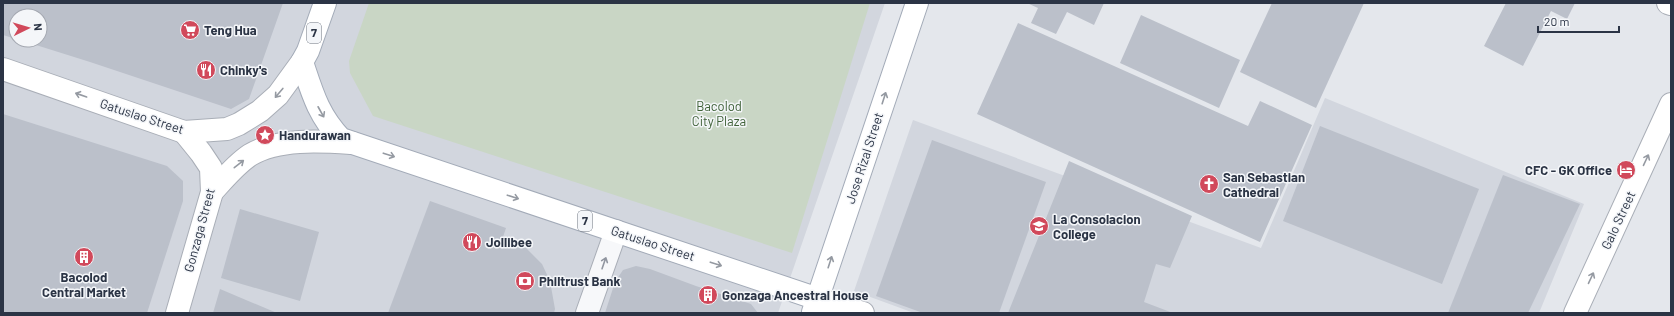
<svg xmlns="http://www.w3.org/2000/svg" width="1674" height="316" font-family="Barlow,sans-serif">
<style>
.built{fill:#d2d6de;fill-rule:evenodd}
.green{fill:#c9d6c5}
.building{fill:#bbc0ca}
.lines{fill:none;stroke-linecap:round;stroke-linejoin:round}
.street-casing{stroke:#a9aeb7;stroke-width:24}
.secondary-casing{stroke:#a9aeb7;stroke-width:24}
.primary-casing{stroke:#a3abb8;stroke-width:24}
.street{stroke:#f7f8fa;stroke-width:22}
.secondary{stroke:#fff;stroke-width:22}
.primary{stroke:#fff;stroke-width:22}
.oneway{stroke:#959aa2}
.oneway2{stroke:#9196a0}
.labels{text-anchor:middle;stroke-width:3;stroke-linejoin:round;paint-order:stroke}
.shield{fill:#f4f6f9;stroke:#676e7b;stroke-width:1}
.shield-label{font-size:12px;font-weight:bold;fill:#2b3445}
.poi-label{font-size:13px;font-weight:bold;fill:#2b3445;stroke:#f4f6f9;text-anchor:start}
.park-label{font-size:13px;fill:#3f6138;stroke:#f4f6f9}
.street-label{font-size:13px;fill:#2b3445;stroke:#f4f6f9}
</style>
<rect width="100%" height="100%" fill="#e4e7ec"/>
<g class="built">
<path d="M3 3H885L778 313H3ZM16 16H40V40H16Z"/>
<polygon points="1325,98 1584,204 1539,313 914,313 854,291 913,120 1261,248"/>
</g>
<polygon class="green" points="369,3 870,3 792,253 373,116 350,73 349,61"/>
<g class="building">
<polygon points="3,3 283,3 249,99 231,109 90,62 20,40 40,40 40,16 16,16 16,39 3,35"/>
<polygon points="1027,3 1104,3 1094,25 1067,12 1056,34 1031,23 1038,8"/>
<polygon points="1272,3 1364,3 1316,108 1240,72"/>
<polygon points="1506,3 1575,3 1567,19 1551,11 1523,66 1484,46"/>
<polygon points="1141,15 1240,60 1219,108 1120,63"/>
<polygon points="1018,23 1248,126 1260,101 1312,125 1260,242 977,114"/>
<polygon points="3,114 167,166 183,181 183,201 147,313 3,313"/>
<polygon points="1320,126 1479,189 1442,284 1283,221"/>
<polygon points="932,140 1046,182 999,313 923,313 876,296"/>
<polygon points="1069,161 1192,216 1170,268 1156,264 1144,302 1173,313 1008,313"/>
<polygon points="1503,175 1580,204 1528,313 1448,313"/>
<polygon points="430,201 506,228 501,243 526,248 542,264 550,281 555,309 554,313 388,313"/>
<polygon points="240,209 319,232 300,301 221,278"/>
<polygon points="636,266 650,269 696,286 751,304 758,313 605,313 615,282 623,270"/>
<polygon points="220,289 277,313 213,313"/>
</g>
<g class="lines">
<g class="street-casing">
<polyline id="street" points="587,313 616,231"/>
</g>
<g class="secondary-casing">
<g id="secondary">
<polyline points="1668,3 1671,4"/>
<polyline points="3,69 184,132 227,129 239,124 260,111 278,95 302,62"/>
<path d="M212 192C224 179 235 165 250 155 278 138 321 141 352 143"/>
<polyline points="818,299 863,313"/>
<polyline points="177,313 212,192 211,168 201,153 184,132"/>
<polyline points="1575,313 1671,104"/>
</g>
</g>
<g class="primary-casing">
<g id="primary">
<path d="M325 3 308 51 302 62C312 92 318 115 341 139L818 299"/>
<polyline points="813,312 917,3"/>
</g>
</g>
<use href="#street" class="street"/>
<use href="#secondary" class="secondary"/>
<use href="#primary" class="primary"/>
</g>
<defs><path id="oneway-shaft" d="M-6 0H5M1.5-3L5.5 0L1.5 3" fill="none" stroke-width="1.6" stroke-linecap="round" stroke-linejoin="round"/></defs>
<g class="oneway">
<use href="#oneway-shaft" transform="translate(279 93) rotate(130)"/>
<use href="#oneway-shaft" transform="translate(81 95) rotate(-161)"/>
<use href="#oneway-shaft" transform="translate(884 98) rotate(-72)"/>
<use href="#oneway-shaft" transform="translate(321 112) rotate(61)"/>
<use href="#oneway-shaft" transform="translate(389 155) rotate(18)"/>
<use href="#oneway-shaft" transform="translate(1646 160) rotate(-65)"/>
<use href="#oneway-shaft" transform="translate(239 164) rotate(-38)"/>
<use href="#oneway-shaft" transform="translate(513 197) rotate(18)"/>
<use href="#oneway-shaft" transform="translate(830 262) rotate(-72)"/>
<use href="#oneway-shaft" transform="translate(716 264) rotate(18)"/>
<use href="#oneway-shaft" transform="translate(1591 278) rotate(-65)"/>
</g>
<use class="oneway2" href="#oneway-shaft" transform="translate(604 263) rotate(-71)"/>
<defs>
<g id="supermarket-disc" transform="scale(1)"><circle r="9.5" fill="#d1495b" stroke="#f4f6f9"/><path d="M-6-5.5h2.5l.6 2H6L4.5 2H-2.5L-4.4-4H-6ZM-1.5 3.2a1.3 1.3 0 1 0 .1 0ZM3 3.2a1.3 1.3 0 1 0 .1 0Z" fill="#fff"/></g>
<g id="restaurant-disc" transform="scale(1)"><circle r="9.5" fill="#d1495b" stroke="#f4f6f9"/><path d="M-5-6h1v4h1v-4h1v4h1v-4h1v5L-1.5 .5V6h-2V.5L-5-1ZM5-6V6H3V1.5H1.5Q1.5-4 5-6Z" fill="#fff"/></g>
<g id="sight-disc" transform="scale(1)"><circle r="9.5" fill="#d1495b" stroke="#f4f6f9"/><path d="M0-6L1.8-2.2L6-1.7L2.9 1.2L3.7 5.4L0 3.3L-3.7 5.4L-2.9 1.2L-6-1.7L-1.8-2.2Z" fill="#fff"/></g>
<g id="hotel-disc" transform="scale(1)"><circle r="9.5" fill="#d1495b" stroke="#f4f6f9"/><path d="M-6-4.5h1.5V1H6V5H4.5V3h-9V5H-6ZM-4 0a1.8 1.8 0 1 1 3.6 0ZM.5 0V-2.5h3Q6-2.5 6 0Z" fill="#fff"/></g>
<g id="church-disc" transform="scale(1)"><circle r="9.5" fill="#d1495b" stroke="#f4f6f9"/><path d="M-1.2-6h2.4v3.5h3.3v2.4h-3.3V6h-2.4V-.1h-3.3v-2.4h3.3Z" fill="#fff"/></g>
<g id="university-disc" transform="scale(1)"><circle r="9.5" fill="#d1495b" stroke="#f4f6f9"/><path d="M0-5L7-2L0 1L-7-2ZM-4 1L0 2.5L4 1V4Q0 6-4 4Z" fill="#fff"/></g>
<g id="building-disc" transform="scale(1)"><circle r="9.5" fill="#d1495b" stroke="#f4f6f9"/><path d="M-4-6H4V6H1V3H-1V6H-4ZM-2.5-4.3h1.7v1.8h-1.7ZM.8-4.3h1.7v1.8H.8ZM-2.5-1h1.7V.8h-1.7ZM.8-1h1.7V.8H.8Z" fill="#fff"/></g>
<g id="bank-disc" transform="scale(1)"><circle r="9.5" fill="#d1495b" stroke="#f4f6f9"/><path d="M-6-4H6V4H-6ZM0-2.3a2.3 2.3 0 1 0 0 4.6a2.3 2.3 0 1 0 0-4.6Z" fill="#fff"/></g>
</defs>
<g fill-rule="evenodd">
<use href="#supermarket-disc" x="190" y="30"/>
<use href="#restaurant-disc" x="206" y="70"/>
<use href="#sight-disc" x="265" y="135"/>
<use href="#hotel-disc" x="1626" y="170"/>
<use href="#church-disc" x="1209" y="184"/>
<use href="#university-disc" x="1039" y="226"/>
<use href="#restaurant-disc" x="472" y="242"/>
<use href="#building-disc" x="84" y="257"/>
<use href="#bank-disc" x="525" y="281"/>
<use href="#building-disc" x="708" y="295"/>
</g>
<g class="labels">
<g class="shield">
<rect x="307" y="23" width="14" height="20" rx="3"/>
<rect x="578" y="211" width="14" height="20" rx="3"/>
</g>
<g class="shield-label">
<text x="314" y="37">7</text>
<text x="585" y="225">7</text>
</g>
<g class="poi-label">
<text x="204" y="35">Teng Hua</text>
<text x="220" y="75">Chinky's</text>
<text x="279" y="140">Handurawan</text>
<text x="1612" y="175" text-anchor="end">CFC - GK Office</text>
<text x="1223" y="182">San Sebastian<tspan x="1223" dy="15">Cathedral</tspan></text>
<text x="1053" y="224">La Consolacion<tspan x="1053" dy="15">College</tspan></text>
<text x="486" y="247">Jollibee</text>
<text x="84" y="282" text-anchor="middle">Bacolod<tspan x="84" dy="15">Central Market</tspan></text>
<text x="539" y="286">Philtrust Bank</text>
<text x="722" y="300">Gonzaga Ancestral House</text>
</g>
<g class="park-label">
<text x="719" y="111">Bacolod<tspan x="719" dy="15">City Plaza</tspan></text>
</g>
<g class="street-label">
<text transform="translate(142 116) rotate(18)" y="5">Gatuslao Street</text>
<text transform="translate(864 158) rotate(-72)" y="5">Jose Rizal Street</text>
<text transform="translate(1618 220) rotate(-65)" y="5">Galo Street</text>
<text transform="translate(199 230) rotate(-75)" y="5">Gonzaga Street</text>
<text transform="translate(653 243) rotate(18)" y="5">Gatuslao Street</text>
</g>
</g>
<rect width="1674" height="316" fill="none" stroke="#2b3445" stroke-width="8"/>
<g transform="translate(28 28) rotate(85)"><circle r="19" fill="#f4f6f9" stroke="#a4a8b1"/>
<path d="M0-3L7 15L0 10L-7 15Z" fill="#d1495b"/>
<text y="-6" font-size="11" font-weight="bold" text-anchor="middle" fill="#2b3445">N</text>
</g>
<path d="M1538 26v6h81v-6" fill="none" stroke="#2b3445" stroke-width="2"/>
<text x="1544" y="26" font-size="12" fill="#2b3445" stroke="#f4f6f9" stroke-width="3" paint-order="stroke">20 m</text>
</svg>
